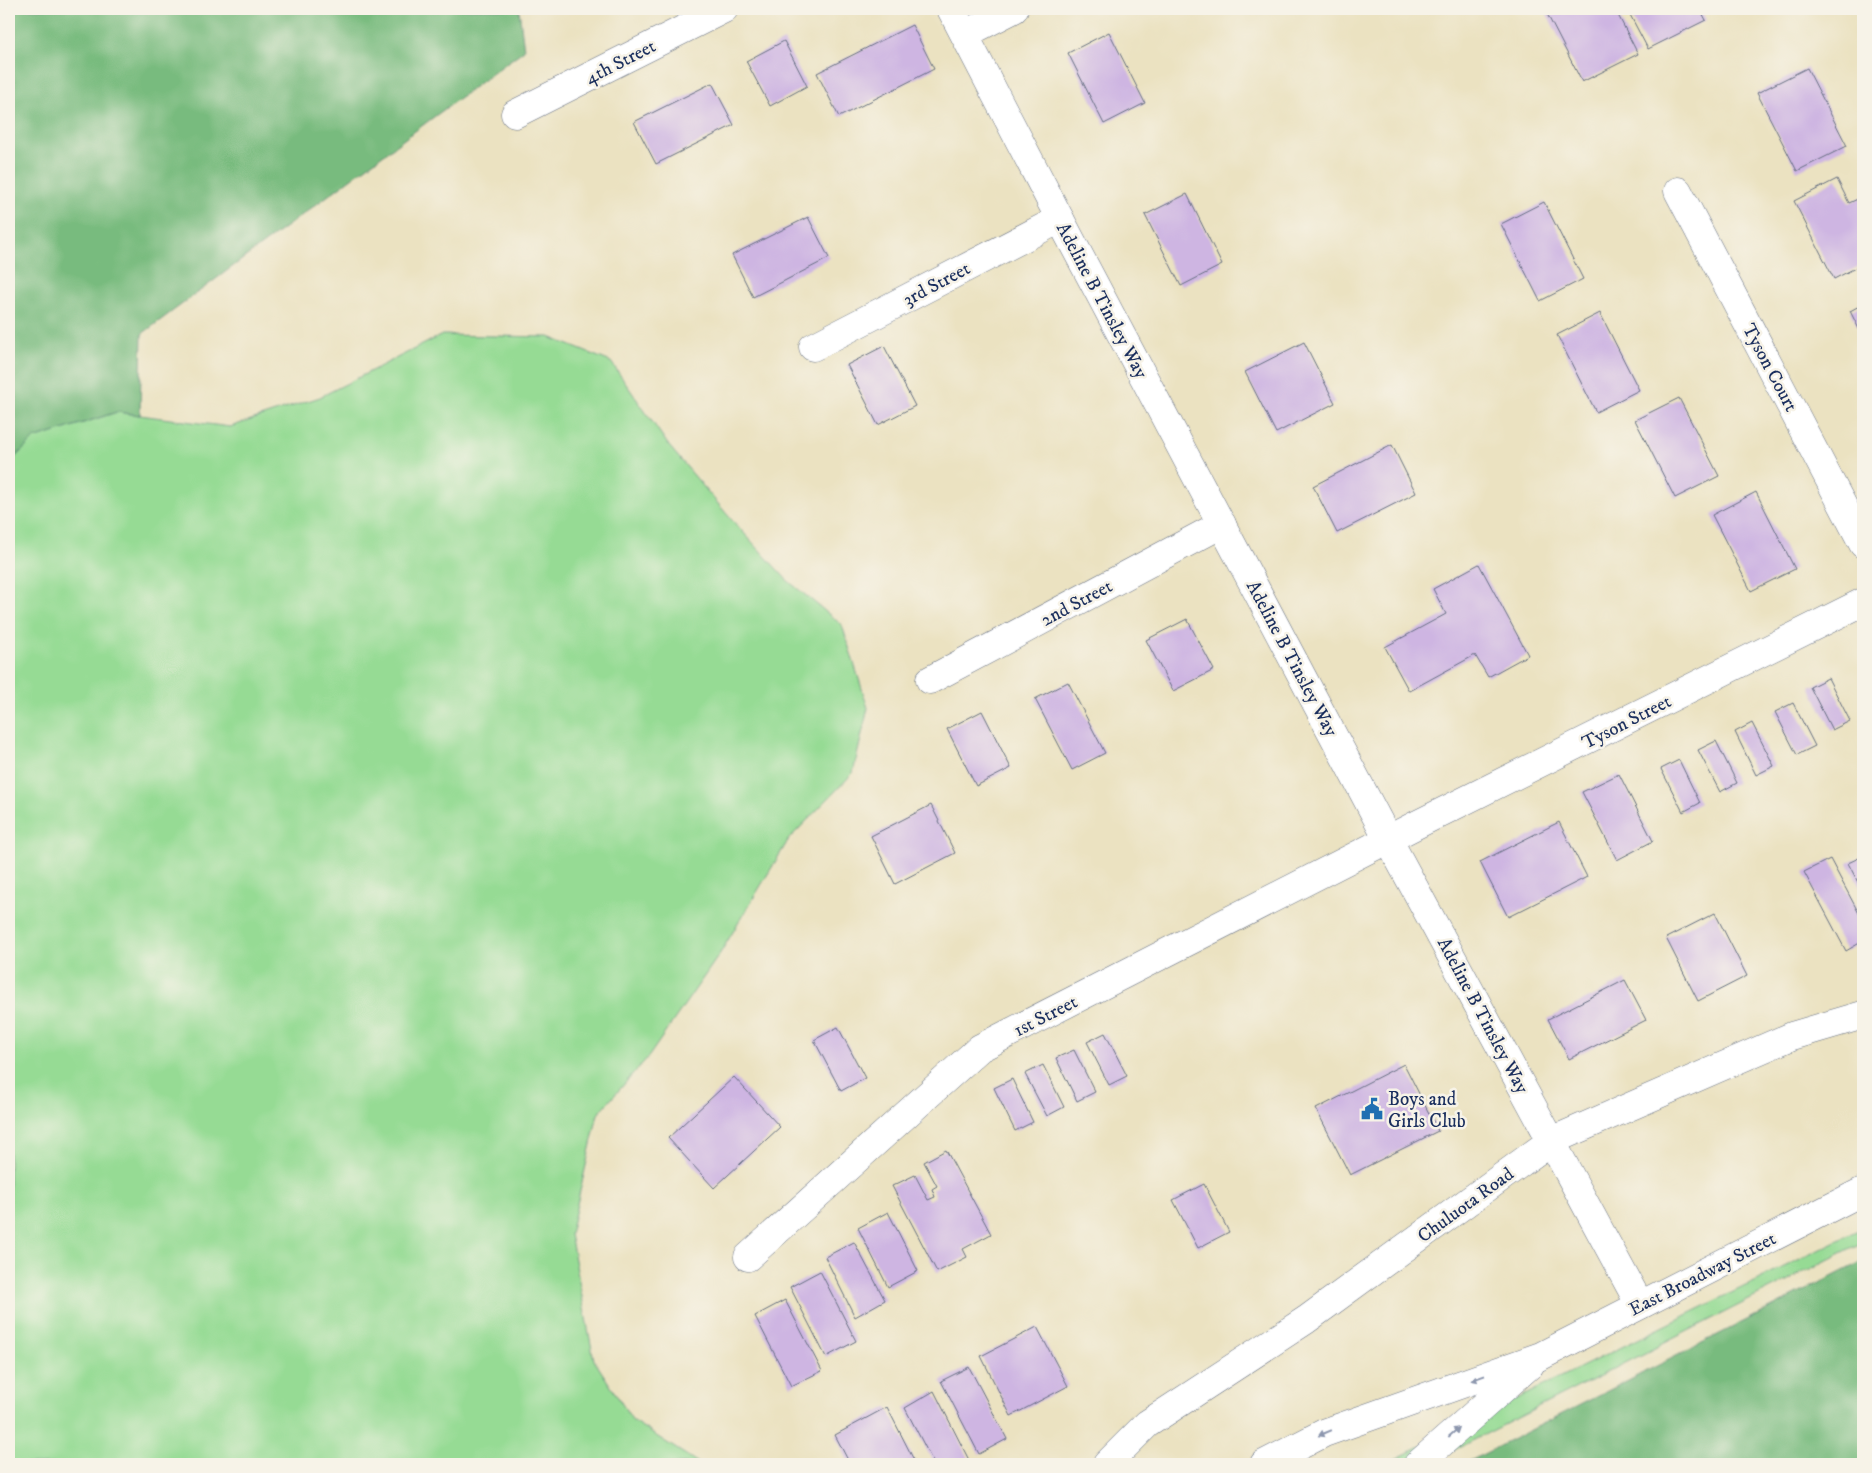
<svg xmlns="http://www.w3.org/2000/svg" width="1872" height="1473" font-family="'IM FELL DW Pica',serif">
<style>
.green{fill:#96db94;stroke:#588579}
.forest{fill:#78bb7e;stroke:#4a756e}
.building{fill:#ceb5e2}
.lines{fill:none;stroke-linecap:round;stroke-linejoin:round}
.minor-casing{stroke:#646e81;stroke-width:29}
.secondary-casing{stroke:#646e81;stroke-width:29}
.minor{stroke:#fff;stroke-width:28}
.secondary{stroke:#fff;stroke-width:28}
.oneway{fill:#8d97ae}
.labels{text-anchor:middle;stroke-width:5;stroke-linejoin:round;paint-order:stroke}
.street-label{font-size:19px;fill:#1b2f5e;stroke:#f7f3e8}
.poi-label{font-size:19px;fill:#1b2f5e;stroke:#f7f3e8;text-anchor:start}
</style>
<rect width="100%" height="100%" fill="#f7f3e8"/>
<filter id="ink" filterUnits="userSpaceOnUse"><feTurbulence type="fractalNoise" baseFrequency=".02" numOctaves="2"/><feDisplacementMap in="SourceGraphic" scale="10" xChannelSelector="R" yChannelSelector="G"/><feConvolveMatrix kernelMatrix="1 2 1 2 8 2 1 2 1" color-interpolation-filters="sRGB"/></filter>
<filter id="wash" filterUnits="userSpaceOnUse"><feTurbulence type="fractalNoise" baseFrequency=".0096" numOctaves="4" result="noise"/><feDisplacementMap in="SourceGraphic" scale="20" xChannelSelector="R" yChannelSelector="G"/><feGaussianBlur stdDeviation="1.12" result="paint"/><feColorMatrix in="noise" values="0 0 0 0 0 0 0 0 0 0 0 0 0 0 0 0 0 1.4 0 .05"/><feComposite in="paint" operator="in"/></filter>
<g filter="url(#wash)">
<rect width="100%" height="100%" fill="#ebe2c1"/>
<g class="green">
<polygon points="442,335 549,337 611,362 669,446 731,519 787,580 842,625 868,708 853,773 789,839 719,955 649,1056 598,1114 570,1234 594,1360 633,1421 700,1464 9,1464 9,463 34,439 117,412 230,427 320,397"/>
<polygon points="1863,1228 1863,1242 1427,1464 1385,1464"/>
</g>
<g class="forest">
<polygon points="9,9 519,9 524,50 142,334 140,415 117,412 34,439 9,463"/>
<polygon points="1863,1261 1863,1464 1464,1464"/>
</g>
<g id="blocks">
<g class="building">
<polygon points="1552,9 1615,9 1638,54 1582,82 1546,12"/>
<polygon points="1627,9 1700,9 1706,20 1648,49"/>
<polygon points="912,25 934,69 839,117 817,73"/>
<polygon points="1109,32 1145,103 1104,124 1068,53"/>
<polygon points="784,41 807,86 770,106 746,61"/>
<polygon points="1807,68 1847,146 1797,171 1757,93"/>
<polygon points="712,83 734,125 656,164 634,122"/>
<polygon points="1837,179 1849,203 1862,197 1863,199 1863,264 1834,279 1794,201"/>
<polygon points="1187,194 1222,265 1181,286 1145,215"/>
<polygon points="1544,202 1583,279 1540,301 1501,224"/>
<polygon points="808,217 829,258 753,297 732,255"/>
<polygon points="1863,304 1863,337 1850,311"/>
<polygon points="1600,313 1639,390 1596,412 1557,335"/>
<polygon points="1304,342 1335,403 1276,433 1245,372"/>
<polygon points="884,346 915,406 878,425 847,365"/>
<polygon points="1679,398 1719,476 1675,498 1635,420"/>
<polygon points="1392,445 1416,493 1337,533 1313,486"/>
<polygon points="1756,492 1795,569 1751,591 1712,515"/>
<polygon points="1479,564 1528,655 1488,677 1475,655 1409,691 1385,647 1446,614 1433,589"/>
<polygon points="1187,619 1214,670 1173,691 1146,640"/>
<polygon points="1828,678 1850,721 1832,730 1810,687"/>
<polygon points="1068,682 1105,753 1072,770 1035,699"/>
<polygon points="1793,703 1815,746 1797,755 1775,712"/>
<polygon points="982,711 1011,768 976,786 947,729"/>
<polygon points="1752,723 1774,766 1756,775 1735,732"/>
<polygon points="1716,741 1737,783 1720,792 1698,750"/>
<polygon points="1679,760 1700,803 1683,812 1661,769"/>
<polygon points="1619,774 1653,841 1617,860 1582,792"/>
<polygon points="931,805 955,853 895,884 871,836"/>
<polygon points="1559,822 1587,877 1508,917 1480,862"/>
<polygon points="1863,856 1863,892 1848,863"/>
<polygon points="1830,859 1863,921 1863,941 1846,951 1804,872"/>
<polygon points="1715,913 1747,976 1698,1001 1666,938"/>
<polygon points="1625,980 1646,1020 1569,1059 1548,1019"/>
<polygon points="838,1027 865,1078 841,1091 814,1040"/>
<polygon points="1105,1033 1127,1076 1109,1085 1087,1042"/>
<polygon points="1074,1050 1095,1092 1077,1101 1056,1058"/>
<polygon points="1404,1064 1438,1131 1350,1175 1316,1109"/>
<polygon points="1043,1065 1064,1107 1047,1116 1025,1074"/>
<polygon points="734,1077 780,1127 714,1188 668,1138"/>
<polygon points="1012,1079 1033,1122 1015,1131 994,1088"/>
<polygon points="946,1150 991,1234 963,1249 967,1257 937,1272 892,1186 915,1175 928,1200 935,1197 932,1189 937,1186 924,1162"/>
<polygon points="1204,1184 1229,1232 1198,1248 1173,1200"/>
<polygon points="888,1212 918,1271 888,1287 858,1228"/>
<polygon points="854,1242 885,1300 855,1317 825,1257"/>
<polygon points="820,1271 856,1341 826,1357 790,1287"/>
<polygon points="785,1300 822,1371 791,1386 755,1316"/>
<polygon points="1037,1327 1068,1386 1011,1416 981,1356"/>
<polygon points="969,1367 1007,1439 979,1454 941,1381"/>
<polygon points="934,1391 971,1464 934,1464 905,1408"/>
<polygon points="887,1407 916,1464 850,1464 835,1435"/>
</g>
</g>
</g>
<g filter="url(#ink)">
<use href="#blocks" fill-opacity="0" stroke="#646e81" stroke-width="1"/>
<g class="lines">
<g class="minor-casing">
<g id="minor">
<polyline points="951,9 1060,219 1388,839 1640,1305"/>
<polyline points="965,34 1014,9"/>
<polyline points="515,114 724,9"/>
<polyline points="1678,191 1863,544"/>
<polyline points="813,347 1060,219"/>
<polyline points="930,680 1222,524"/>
<polyline points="748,1257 980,1048 1418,824 1863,602"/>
<polyline points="1107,1464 1147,1424 1306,1320 1551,1141 1792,1036 1863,1015"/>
</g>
</g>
<g class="secondary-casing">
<g id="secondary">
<polyline points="1264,1464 1324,1433 1541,1356 1863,1191"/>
<polyline points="1418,1464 1530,1365"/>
</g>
</g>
<use href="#minor" class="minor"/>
<use href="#secondary" class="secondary"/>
</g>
<defs><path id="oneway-solid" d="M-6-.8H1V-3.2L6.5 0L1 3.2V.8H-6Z" transform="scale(1.25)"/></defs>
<g class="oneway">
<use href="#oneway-solid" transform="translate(1478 1378) rotate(160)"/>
<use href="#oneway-solid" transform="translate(1454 1432) rotate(-41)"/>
<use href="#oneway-solid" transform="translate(1325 1433) rotate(157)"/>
</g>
</g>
<defs>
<g id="civic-bare" transform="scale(1.725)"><path d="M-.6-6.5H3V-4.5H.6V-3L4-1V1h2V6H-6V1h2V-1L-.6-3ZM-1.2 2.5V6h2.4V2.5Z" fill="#1f6fb2" stroke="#f7f3e8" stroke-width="2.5" paint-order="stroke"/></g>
</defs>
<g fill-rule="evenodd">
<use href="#civic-bare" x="1372" y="1109"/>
</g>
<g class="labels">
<g class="street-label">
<text transform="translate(620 61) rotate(-27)" y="7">4th Street</text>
<text transform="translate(936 283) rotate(-28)" y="7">3rd Street</text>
<text transform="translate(1103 300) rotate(62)" y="7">Adeline B Tinsley Way</text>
<text transform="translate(1771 367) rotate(62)" y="7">Tyson Court</text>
<text transform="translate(1076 602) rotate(-28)" y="7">2nd Street</text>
<text transform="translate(1293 658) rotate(62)" y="7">Adeline B Tinsley Way</text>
<text transform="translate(1626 721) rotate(-27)" y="7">Tyson Street</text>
<text transform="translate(1045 1015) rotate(-27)" y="7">1st Street</text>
<text transform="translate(1484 1015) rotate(62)" y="7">Adeline B Tinsley Way</text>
<text transform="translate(1465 1204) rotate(-36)" y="7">Chuluota Road</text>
<text transform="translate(1702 1273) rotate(-27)" y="7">East Broadway Street</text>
</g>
<g class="poi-label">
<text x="1388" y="1105">Boys and<tspan x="1388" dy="22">Girls Club</tspan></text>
</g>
</g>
<rect width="1872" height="1473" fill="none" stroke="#f7f3e8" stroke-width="30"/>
</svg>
